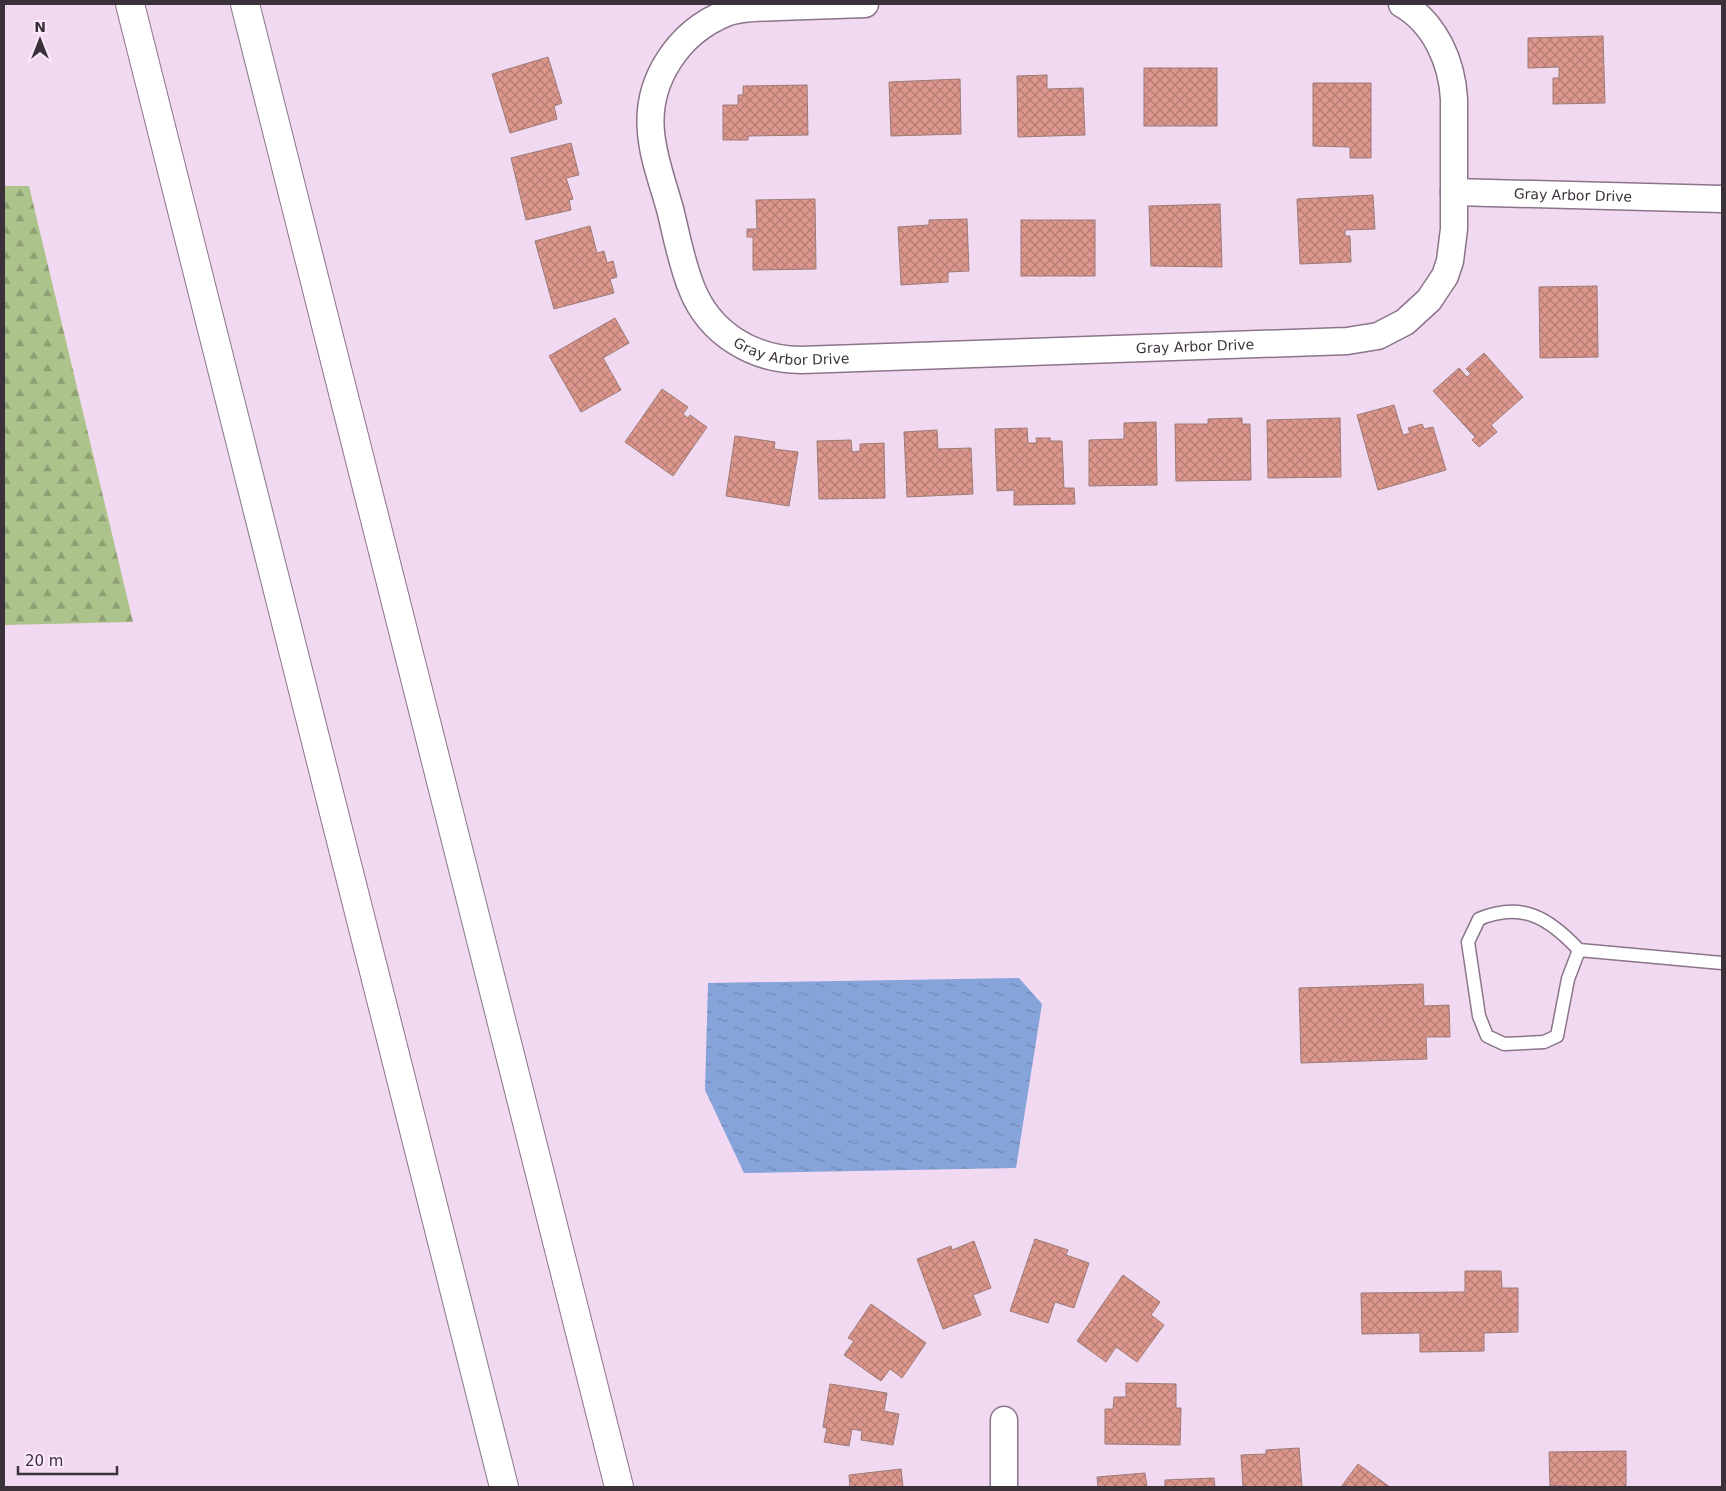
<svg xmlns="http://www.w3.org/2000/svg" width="1726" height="1491" font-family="'DejaVu Sans',sans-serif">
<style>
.forest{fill:url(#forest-firs)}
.water{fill:url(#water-ripples)}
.building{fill:url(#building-cross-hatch);stroke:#9c7b76}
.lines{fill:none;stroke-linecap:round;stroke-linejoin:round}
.service-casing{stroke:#8a758b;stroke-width:15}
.minor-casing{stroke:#8a758b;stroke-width:29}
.motorway-casing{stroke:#8a758b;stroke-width:30}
.service{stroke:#fff;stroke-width:12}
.minor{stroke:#fff;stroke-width:26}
.motorway{stroke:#fff;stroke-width:28}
.labels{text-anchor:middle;stroke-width:5;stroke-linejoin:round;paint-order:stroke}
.street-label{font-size:14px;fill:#3a313b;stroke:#fbe8fc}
</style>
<defs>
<pattern id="forest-firs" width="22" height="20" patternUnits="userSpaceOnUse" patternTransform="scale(1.25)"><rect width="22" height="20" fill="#adc38c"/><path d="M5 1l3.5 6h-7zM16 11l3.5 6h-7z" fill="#8e9f74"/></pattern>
<pattern id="water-ripples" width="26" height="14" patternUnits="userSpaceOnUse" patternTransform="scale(1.25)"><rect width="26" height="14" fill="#87a4da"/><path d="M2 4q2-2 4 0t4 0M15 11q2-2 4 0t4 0" fill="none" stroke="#6f86b2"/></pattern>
<pattern id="building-cross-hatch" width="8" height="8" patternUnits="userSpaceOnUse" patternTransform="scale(1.25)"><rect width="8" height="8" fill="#dd978d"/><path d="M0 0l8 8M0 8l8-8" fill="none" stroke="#b47c74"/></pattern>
</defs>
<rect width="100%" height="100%" fill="#f1d9f2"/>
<polygon class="forest" points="4,186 29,186 133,622 4,625"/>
<polygon class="water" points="1019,978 1042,1004 1016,1168 744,1173 705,1090 708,983"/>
<g class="building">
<polygon points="1603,36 1605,103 1553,104 1553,78 1559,78 1559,67 1528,68 1528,38"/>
<polygon points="548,57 562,103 554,106 557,119 510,133 492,74"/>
<rect x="1144" y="68" width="73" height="58"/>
<polygon points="1047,75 1047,89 1083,88 1085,135 1018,137 1017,76"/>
<polygon points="960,79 961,134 891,136 889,82"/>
<polygon points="1313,83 1371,83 1371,158 1350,158 1350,147 1313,146"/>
<polygon points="807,85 808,135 748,136 748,140 723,140 723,105 738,105 738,95 743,95 743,86"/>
<polygon points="571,143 579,175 566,178 573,199 569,200 571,210 526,220 511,158"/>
<polygon points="1373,195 1375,229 1345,230 1345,236 1350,236 1351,262 1300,264 1297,199"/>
<polygon points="815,199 816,269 753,270 753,237 747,237 747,229 757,229 756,200"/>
<polygon points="1220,204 1222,267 1151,266 1149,206"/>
<polygon points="967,219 969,271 948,272 948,282 901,285 898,227 929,225 929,220"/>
<rect x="1021" y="220" width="74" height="56"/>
<polygon points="590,226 597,253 604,251 607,263 613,261 617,277 610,279 614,293 554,309 535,241"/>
<polygon points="1597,286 1598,357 1540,358 1539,287"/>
<polygon points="615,318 629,343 603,358 621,390 581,412 549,356"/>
<polygon points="1484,353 1523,397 1491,425 1497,432 1479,447 1472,440 1475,437 1433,391 1459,368 1467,377 1471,374 1466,369"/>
<polygon points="662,389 688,407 683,414 688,418 690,415 707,427 673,476 625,442"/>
<polygon points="1394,405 1403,435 1410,433 1408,428 1422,424 1424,429 1433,427 1446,470 1378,490 1357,415"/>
<polygon points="1242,418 1242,424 1250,424 1251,480 1176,481 1175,424 1208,424 1208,419"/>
<polygon points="1340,418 1341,477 1268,478 1267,420"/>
<polygon points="1156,422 1157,485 1089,486 1089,440 1124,439 1124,423"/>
<polygon points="1027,428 1028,443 1037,443 1036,438 1050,438 1050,441 1062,441 1064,488 1074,488 1075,504 1014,505 1014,490 997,491 995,429"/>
<polygon points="937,430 938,449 971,448 973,494 907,497 904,432"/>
<polygon points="735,436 775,442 774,449 798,452 789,506 726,496"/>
<polygon points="851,440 852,452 860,451 860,444 884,443 885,498 819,499 817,441"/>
<polygon points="1423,984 1424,1006 1449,1005 1450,1037 1426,1037 1427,1059 1301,1063 1299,988"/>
<polygon points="1035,1239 1068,1250 1066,1255 1089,1263 1074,1308 1055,1302 1048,1323 1010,1311"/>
<polygon points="974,1241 991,1288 973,1295 981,1315 943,1329 917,1259 951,1246 952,1250"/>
<polygon points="1465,1271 1501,1271 1502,1288 1518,1288 1518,1332 1484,1333 1484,1351 1420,1352 1420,1333 1362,1334 1361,1293 1465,1292"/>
<polygon points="1123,1275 1160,1302 1151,1315 1164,1325 1137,1362 1116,1347 1106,1362 1077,1341"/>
<polygon points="871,1304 926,1343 902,1378 890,1369 881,1381 844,1355 854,1341 848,1338"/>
<polygon points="1126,1383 1176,1384 1176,1408 1181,1408 1180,1445 1105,1444 1105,1409 1113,1409 1114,1397 1126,1397"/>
<polygon points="830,1384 887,1393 884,1411 899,1414 893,1445 861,1440 862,1431 852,1429 849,1446 824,1442 827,1428 823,1427"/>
<polygon points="1299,1448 1302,1487 1243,1487 1241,1455 1266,1454 1266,1450"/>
<polygon points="1626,1451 1626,1487 1550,1486 1549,1452"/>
<polygon points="1358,1464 1390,1487 1341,1487"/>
<polygon points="901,1469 903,1487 850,1487 849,1475"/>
<polygon points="1145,1473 1147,1487 1098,1487 1097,1477"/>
<polygon points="1214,1478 1215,1487 1165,1487 1165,1480"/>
</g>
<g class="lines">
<g class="service-casing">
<path id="service" d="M1579 950 1568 979 1557 1036 1544 1042 1504 1044 1487 1036 1479 1016 1468 942 1479 919C1522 901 1549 918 1579 950L1722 963"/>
</g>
<g class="minor-casing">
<g id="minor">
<path id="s1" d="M865 4C836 5 807 6 778 7 762 8 741 7 726 13 679 32 646 80 651 132 653 159 664 186 671 213 677 238 682 265 692 289 710 334 754 360 801 360L1347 341 1378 336 1405 322 1429 300 1445 276 1450 261 1454 229V99C1452 62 1435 23 1402 4"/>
<path id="s2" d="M1454 192 1722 199"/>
<polyline points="1004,1487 1004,1420"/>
</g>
</g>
<g class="motorway-casing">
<g id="motorway">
<polyline points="130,4 504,1487"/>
<polyline points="245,4 619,1487"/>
</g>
</g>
<use href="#service" class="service"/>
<use href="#minor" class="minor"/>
<use href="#motorway" class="motorway"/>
</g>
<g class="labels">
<g class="street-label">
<text dy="5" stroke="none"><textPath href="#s2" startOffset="119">Gray Arbor Drive</textPath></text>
<text dy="5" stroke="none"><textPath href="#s1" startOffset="985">Gray Arbor Drive</textPath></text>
<text dy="5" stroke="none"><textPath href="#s1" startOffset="580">Gray Arbor Drive</textPath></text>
</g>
</g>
<rect width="1726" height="1491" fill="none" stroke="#3a313b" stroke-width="10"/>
<g transform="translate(40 40)" stroke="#fbe8fc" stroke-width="4" paint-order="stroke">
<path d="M0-4L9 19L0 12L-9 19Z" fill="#3a313b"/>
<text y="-8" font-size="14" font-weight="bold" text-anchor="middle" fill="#3a313b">N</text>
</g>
<path d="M18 1466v8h99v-8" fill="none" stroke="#3a313b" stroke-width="2.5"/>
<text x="25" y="1466" font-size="15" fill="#3a313b" stroke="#fbe8fc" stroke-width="4" paint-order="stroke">20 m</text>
</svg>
